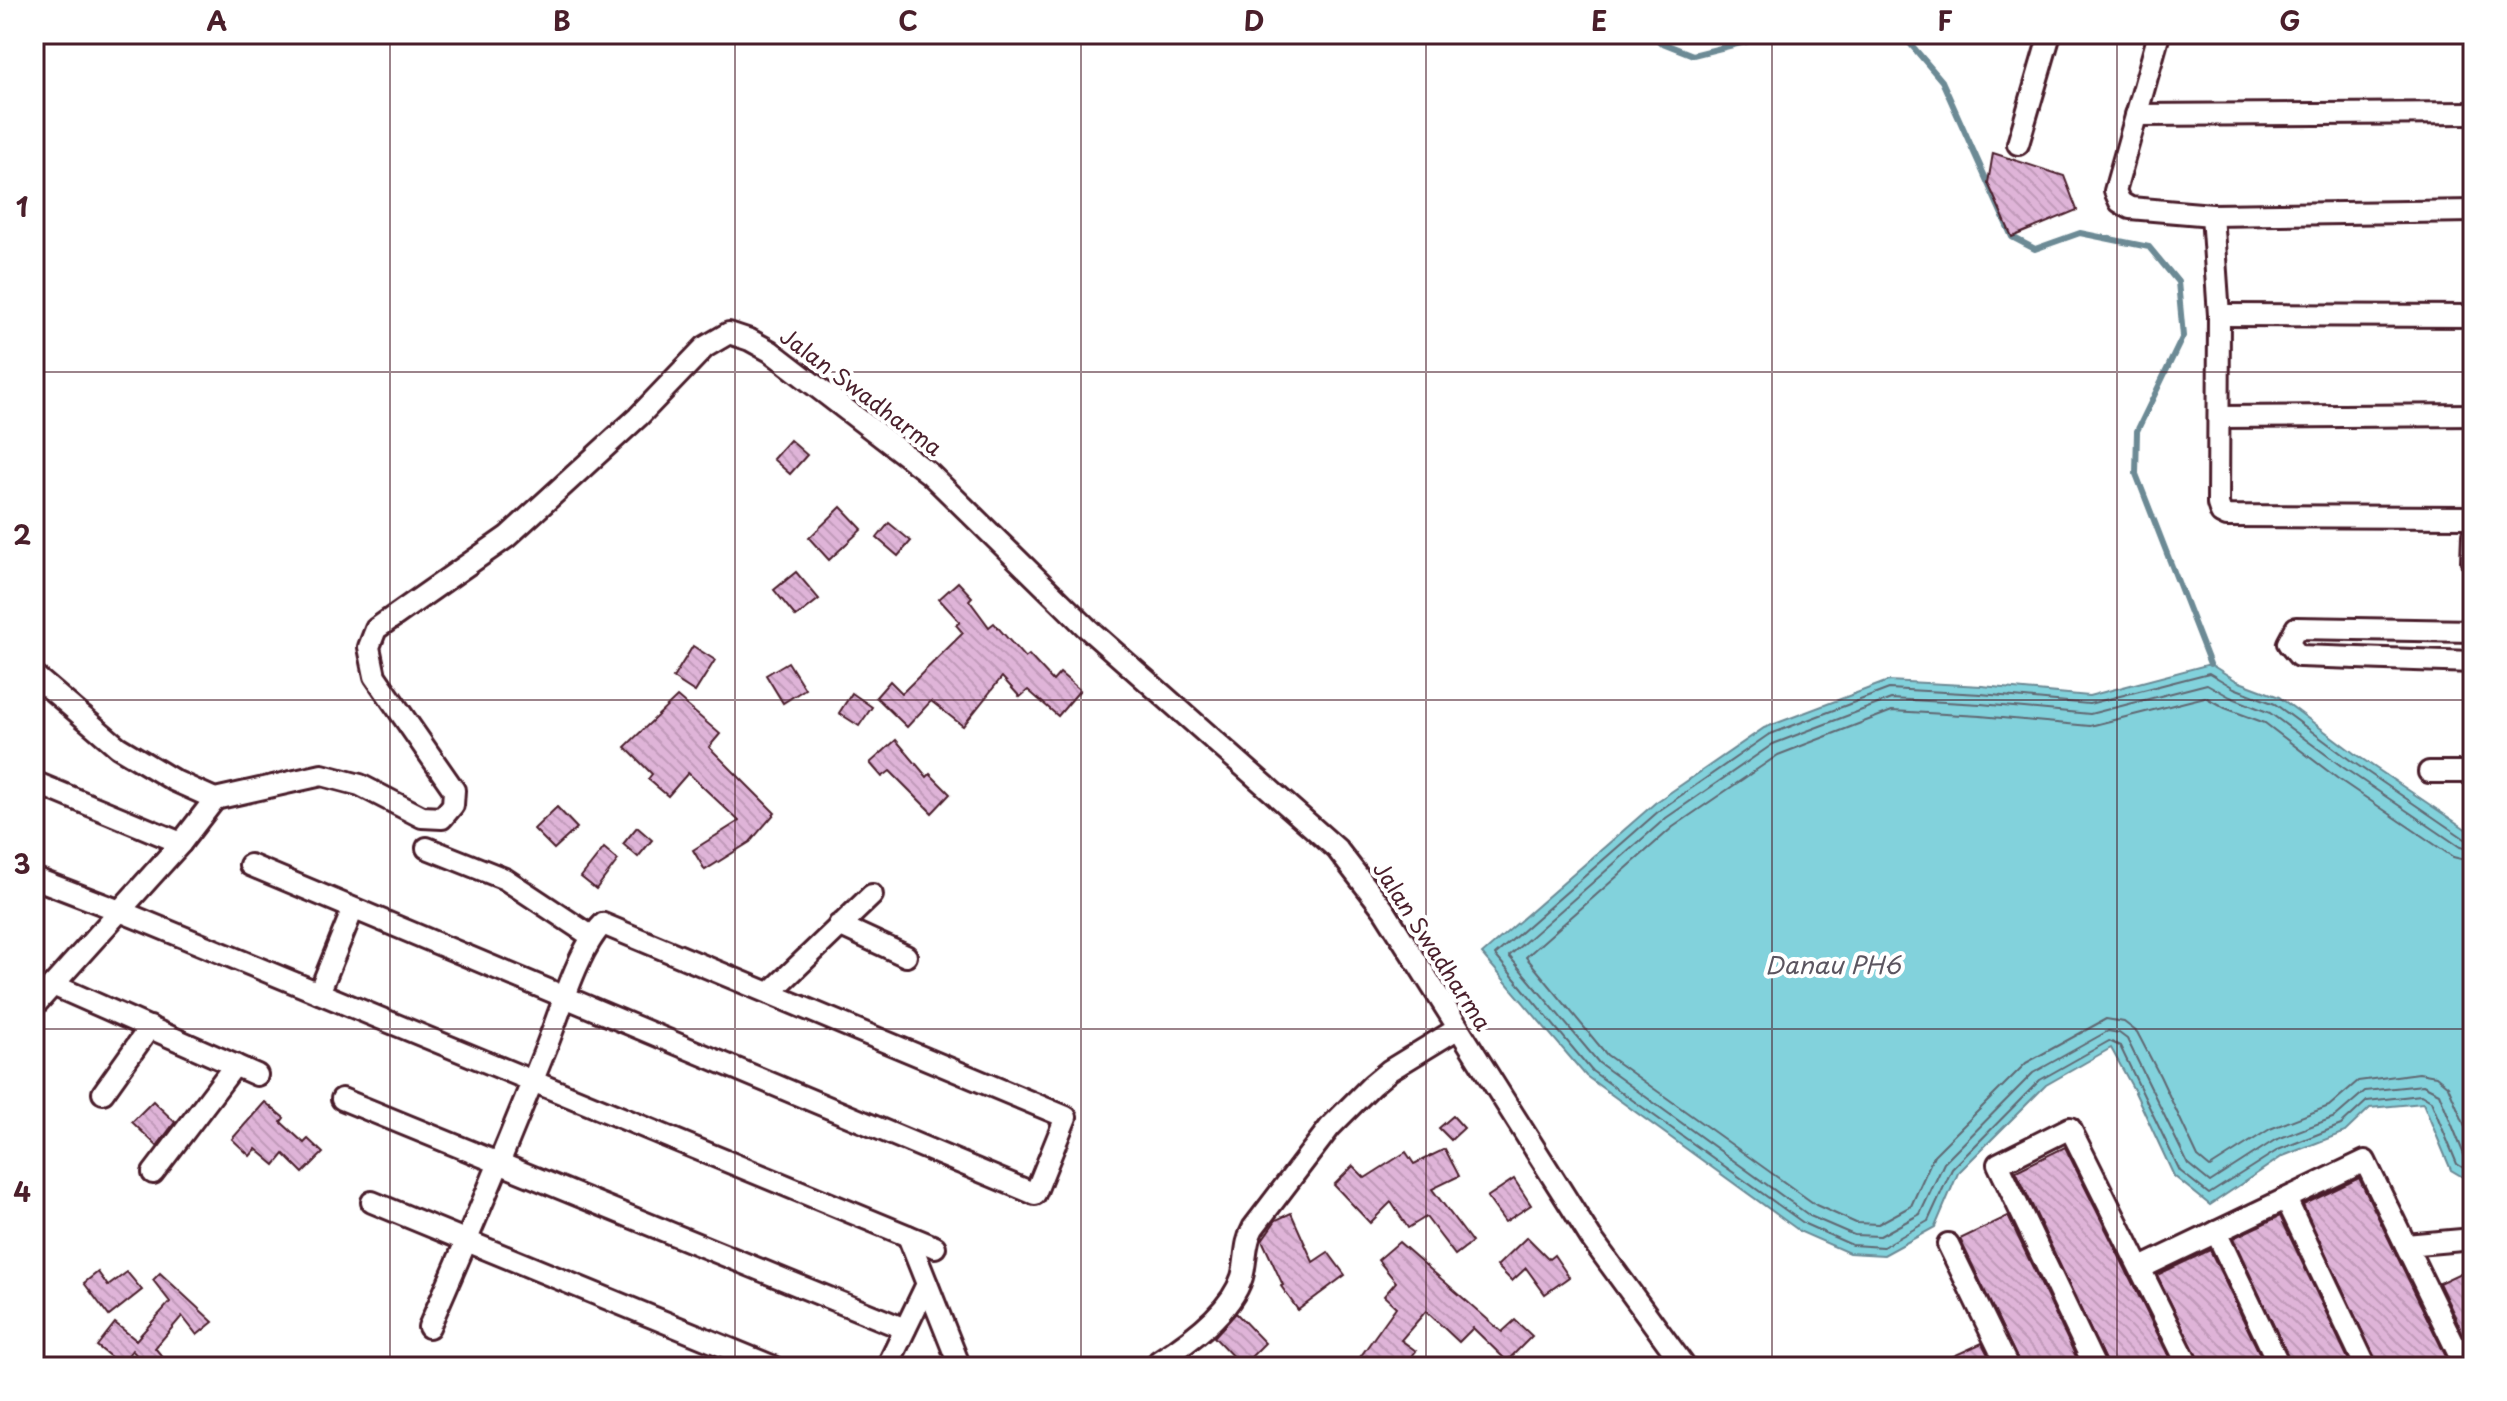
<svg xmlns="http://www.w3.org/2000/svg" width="2507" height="1401" font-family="'Playpen Sans',sans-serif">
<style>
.water{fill:#82d2dc;stroke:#6c8a95;stroke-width:2}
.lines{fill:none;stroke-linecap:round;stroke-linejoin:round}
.shore{stroke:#606772;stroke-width:2}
.stream{stroke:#6c8a95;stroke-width:6}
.building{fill:url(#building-back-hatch);stroke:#4a1f2b;stroke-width:2}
.street-casing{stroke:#4a1f2b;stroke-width:26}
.street{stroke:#fff;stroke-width:20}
.grid{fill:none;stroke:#4a1f2b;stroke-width:2;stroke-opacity:0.55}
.labels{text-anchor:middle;stroke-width:8;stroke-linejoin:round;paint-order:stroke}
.street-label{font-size:22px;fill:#4a1f2b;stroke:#fff}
.water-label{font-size:24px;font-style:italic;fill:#5b5560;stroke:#fff}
.neatline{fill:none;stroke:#4a1f2b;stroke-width:3}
.grid-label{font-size:26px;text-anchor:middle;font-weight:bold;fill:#4a1f2b}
</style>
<defs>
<pattern id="building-back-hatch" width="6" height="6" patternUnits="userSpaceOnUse" patternTransform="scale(2)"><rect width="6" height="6" fill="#dfb4d8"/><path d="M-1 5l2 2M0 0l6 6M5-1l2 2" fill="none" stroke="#c19aba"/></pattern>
</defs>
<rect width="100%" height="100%" fill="#fff"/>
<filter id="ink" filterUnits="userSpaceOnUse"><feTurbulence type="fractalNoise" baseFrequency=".0125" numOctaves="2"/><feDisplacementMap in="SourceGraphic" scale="16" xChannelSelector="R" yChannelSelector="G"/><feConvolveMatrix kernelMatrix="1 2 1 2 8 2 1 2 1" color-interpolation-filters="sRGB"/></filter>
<g filter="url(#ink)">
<polygon class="water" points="2210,664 2237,681 2279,697 2355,754 2473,834 2473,1183 2451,1170 2423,1103 2370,1108 2345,1132 2283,1156 2210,1205 2174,1176 2134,1090 2111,1048 2046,1085 1958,1173 1935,1227 1884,1255 1849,1253 1801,1232 1586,1076 1482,954 1655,803 1764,728 1888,681 1982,686 2089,696"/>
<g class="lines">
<g class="shore">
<polyline points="2473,840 2465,839 2350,760 2275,704 2234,688 2209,673 2089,704 1981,694 1889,689 1768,735 1660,810 1495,955 1592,1071 1805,1224 1852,1245 1883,1247 1928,1221 1952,1169 2040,1080 2109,1041 2120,1046 2180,1171 2209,1194 2278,1150 2341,1125 2367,1101 2421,1095 2431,1101 2457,1164 2473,1174"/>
<polyline points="2473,850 2460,847 2344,768 2270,713 2230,697 2207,684 2090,714 1981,704 1891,699 1773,744 1666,818 1509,956 1599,1063 1810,1216 1854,1235 1880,1236 1920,1214 1944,1163 2033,1073 2108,1031 2119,1033 2127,1039 2188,1164 2210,1182 2275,1140 2335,1117 2365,1091 2423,1085 2439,1093 2465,1157 2473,1162"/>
<polyline points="2473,862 2453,857 2337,778 2265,723 2225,708 2205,697 2090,726 1980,716 1892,711 1778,755 1673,827 1526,957 1607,1055 1816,1205 1856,1223 1878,1224 1911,1206 1934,1155 2026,1063 2106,1019 2124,1022 2137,1032 2160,1076 2198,1157 2210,1167 2270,1129 2329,1106 2358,1081 2419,1073 2436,1076 2448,1086 2473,1145"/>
</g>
<g class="stream">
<polyline points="1653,34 1660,42 1693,55 1777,34"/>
<polyline points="1902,34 1942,81 2012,237 2035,249 2080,233 2149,247 2178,282 2183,336 2137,431 2136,474 2210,664"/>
</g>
</g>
<g class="building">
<polygon points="1993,153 2064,176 2077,210 2012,237 1988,183"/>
<polygon points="790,440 807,455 790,474 773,459"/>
<polygon points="841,507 862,529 829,560 809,538"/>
<polygon points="889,523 911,541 898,556 877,538"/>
<polygon points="796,572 819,599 796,617 774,590"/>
<polygon points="958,582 972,597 969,600 989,627 994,623 1025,658 1029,655 1053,681 1060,673 1080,690 1058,716 1028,690 1020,697 1002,677 963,726 931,701 907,727 876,697 890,681 902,693 963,633 956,625 960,622 939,599"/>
<polygon points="693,646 715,660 695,692 673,678"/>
<polygon points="788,662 805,689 783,703 766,675"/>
<polygon points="852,693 872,707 859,726 839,713"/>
<polygon points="677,697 720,734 709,747 775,813 750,842 705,870 693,850 739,821 688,773 668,796 648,779 652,774 625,747"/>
<polygon points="896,740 927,777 930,774 950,794 932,813 890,771 882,777 870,763"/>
<polygon points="557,807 577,828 554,849 534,829"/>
<polygon points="637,827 652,840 638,857 623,844"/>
<polygon points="604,848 618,860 596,889 581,877"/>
<polygon points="153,1101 175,1122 157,1146 132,1122"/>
<polygon points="265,1102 284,1118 281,1122 304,1143 308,1139 323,1153 303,1173 284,1154 275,1165 256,1149 250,1156 232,1139"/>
<polygon points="1453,1116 1464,1128 1451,1140 1439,1128"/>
<polygon points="2065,1147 2174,1367 2108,1367 2016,1171"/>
<polygon points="1445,1149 1459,1176 1432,1189 1472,1242 1455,1255 1426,1217 1408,1228 1391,1202 1370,1223 1334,1185 1353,1166 1365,1178 1406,1152 1414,1164"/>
<polygon points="2359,1178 2451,1367 2379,1367 2303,1205"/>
<polygon points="1514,1179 1531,1205 1505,1222 1487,1197"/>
<polygon points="1291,1213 1313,1262 1328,1252 1345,1275 1298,1310 1281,1286 1283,1285 1262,1240 1276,1220"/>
<polygon points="2008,1216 2081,1367 2021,1367 1960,1239"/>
<polygon points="2280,1216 2352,1367 2293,1367 2233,1238"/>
<polygon points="1527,1237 1549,1259 1554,1255 1569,1277 1545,1294 1526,1268 1512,1281 1497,1266"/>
<polygon points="1399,1242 1502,1332 1515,1320 1532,1336 1507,1361 1473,1328 1459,1342 1426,1311 1401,1340 1416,1351 1404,1367 1353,1367 1396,1307 1384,1296 1396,1282 1378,1260"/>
<polygon points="2210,1250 2266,1367 2202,1367 2157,1275"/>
<polygon points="2473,1267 2473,1354 2439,1283"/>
<polygon points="98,1272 108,1286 127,1272 142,1290 109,1316 84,1283"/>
<polygon points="160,1273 213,1322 197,1335 182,1316 155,1348 171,1367 147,1367 132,1350 121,1365 97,1346 115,1323 136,1340 170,1302 153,1280"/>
<polygon points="1236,1313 1265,1343 1242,1366 1214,1337"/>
<polygon points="1982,1343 1994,1367 1930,1367"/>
</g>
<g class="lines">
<g class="street-casing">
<g id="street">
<polyline points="2159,34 2115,191 2120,202 2130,208 2212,215 2473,211"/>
<polyline points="2136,115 2473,113"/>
<polyline points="2018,144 2050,34"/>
<polyline points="2212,215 2219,315 2218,504 2221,513 2227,516 2473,517"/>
<polyline points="2219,315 2473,316"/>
<polyline points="2220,417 2473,415"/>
<polyline points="2472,561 2473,535"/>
<polyline points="2473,631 2296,628 2288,643 2299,656 2473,662"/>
<polyline points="34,675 118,747 175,781 215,799 322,775 360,785 422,817 442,818 453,805 454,790 375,676 369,647 376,629 507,537 638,417 705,347 729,333 750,340 770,351 930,474 1086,627 1337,849 1384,910 1591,1238 1685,1367"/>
<polyline points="2429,772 2473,772"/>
<polyline points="34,782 181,843"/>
<polyline points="427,848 505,879 591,936"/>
<path d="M250 865 1035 1194 1066 1117 603 924C578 949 561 1010 547 1045 509 1140 470 1234 429 1327"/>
<polyline points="34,878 120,911 935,1247"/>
<polyline points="839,925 906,956"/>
<polyline points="53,985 257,1075"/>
<polyline points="771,992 872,895"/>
<polyline points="319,993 353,909"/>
<polyline points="34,1006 181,843 215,799"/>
<polyline points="103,1093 150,1027"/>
<polyline points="342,1099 905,1329"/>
<polyline points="153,1173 235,1065"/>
<polyline points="2286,1199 2366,1367"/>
<polyline points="372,1202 774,1367"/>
<polyline points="2216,1232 2280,1367"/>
<polyline points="908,1236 960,1367"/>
<polyline points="1948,1244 2008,1367"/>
<polyline points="2406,1245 2473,1239"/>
<polyline points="2141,1268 2365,1161 2465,1367"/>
<path d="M1159 1361C1189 1342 1231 1312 1242 1277 1247 1260 1244 1244 1253 1228L1330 1127 1372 1085 1390 1070 1457 1029"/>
<polyline points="887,1367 927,1284"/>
<polyline points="2095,1367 1998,1164 2070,1128 2189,1367"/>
</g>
</g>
<use href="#street" class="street"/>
</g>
</g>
<path class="grid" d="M390 34V1367M735 34V1367M1081 34V1367M1426 34V1367M1772 34V1367M2117 34V1367M34 372H2473M34 700H2473M34 1029H2473"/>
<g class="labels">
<g class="street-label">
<text transform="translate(861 392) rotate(37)" y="8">Jalan Swadharma</text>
<text transform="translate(1432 946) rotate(57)" y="8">Jalan Swadharma</text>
</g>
<g class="water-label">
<text x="1833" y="974">Danau PH6</text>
</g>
</g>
<rect width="2507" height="1401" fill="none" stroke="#fff" stroke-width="88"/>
<rect x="44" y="44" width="2419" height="1313" class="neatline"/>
<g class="grid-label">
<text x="217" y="31">A</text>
<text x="562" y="31">B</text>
<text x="908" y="31">C</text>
<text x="1254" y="31">D</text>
<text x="1599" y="31">E</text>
<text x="1945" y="31">F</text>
<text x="2290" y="31">G</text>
<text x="22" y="217">1</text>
<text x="22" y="545">2</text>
<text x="22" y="874">3</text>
<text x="22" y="1202">4</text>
</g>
</svg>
